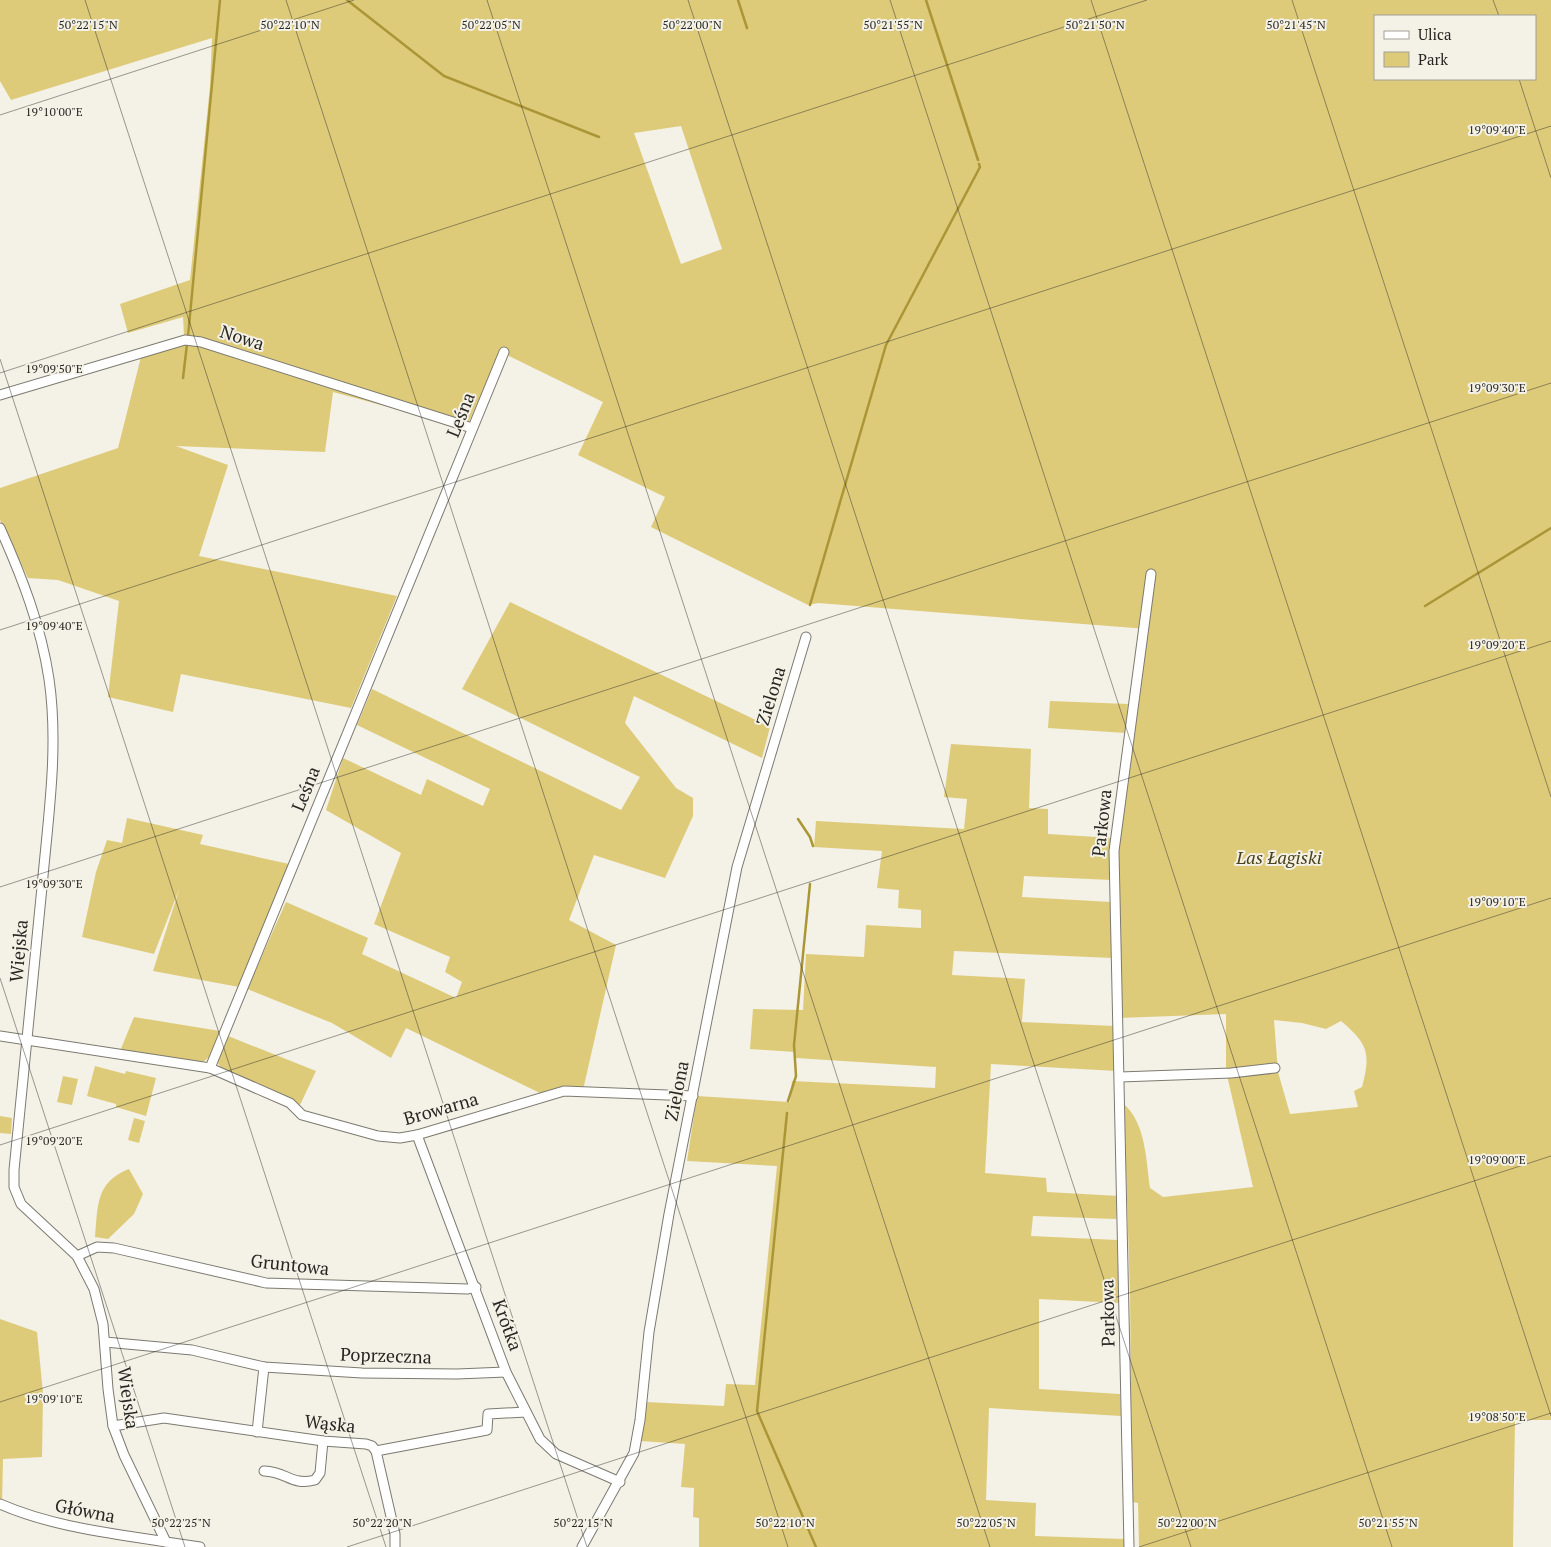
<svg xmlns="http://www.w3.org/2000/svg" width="1551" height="1547" font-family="'PT Serif',serif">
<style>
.green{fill:#decb7a;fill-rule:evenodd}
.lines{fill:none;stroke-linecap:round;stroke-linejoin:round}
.stream{stroke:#ab9637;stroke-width:2.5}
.minor-casing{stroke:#7c7a70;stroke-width:11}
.minor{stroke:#fff;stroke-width:9}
.ticks{fill:none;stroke:#282723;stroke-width:1;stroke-opacity:0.45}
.labels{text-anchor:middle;stroke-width:4;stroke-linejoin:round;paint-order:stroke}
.street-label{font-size:18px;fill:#282723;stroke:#f4f1e6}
.park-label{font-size:18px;font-style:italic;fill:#4a421a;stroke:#f4f1e6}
.ticks-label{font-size:12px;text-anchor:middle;fill:#282723;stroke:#f4f1e6;stroke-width:4;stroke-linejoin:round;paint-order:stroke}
</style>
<rect width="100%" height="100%" fill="#f4f1e6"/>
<g class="green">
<path d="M0 0H1551V1420H1515L1513 1547H1139L1138 1503 1132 1502 1130 1293 1124 1104C1146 1124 1146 1160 1150 1188L1163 1197 1253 1187 1226 1071V1014L1119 1018 1116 853 1147 629 818 603 808 605 651 527 665 497 578 455 603 402 501 352 466 428 333 392 325 452 176 446 228 465 199 556 397 596 351 708 181 674 173 712 108 697 119 601 58 580 28 578 0 520V488L118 448 143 349 184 336 183 317 128 333 120 304 190 280 210 87 212 38 11 100 0 81ZM1375 16H1535V79H1375ZM681 126 722 249 681 264 634 133ZM1274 1020 1302 1023 1326 1029 1341 1021C1368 1044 1371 1053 1362 1087L1354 1091 1358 1107 1290 1114 1278 1072Z"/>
<polygon points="510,602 770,727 762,758 634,696 625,723 676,788 693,798 693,816 665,878 594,855 569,920 616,945 583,1090 540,1093 406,1028 391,1058 332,1023 247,989 286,902 368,938 362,954 456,998 462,982 445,972 450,957 374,924 401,853 326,810 343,758 421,795 427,779 483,806 490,789 357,725 372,689 621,810 640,777 462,689"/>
<polygon points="1050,701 1128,704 1126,733 1048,728"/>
<polygon points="951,744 1031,749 1029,808 1048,809 1048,834 1113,838 1111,880 1024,876 1022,897 1111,902 1112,958 954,951 952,975 1025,979 1022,1022 1115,1026 1117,1071 991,1064 985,1173 1046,1178 1047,1192 1119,1196 1116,1219 1033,1216 1031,1236 1117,1240 1119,1303 1039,1299 1039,1389 1120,1394 1121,1416 989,1408 986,1500 1036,1503 1035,1536 1124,1539 1124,1547 699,1547 699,1518 693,1517 694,1488 681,1487 685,1444 640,1441 646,1402 724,1406 726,1384 755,1385 777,1166 687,1161 697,1096 790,1102 792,1081 935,1088 936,1067 796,1058 795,1052 750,1049 753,1009 803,1010 806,954 864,957 866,925 921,928 921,910 898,908 899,890 877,888 882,851 814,847 816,821 964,829 967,799 944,797"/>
<polygon points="127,818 203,835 200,844 289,864 239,987 153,971 180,887 154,954 82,937 96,872 107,840 122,843"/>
<path d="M134 1017 220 1031C215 1043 213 1060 199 1063L120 1051Z"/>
<polygon points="228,1036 316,1071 300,1105 221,1069 217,1061"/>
<polygon points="95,1066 125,1074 126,1071 156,1078 146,1116 116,1107 116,1104 87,1096"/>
<polygon points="63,1076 78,1079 72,1105 57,1102"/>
<polygon points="0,1116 12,1118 11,1134 0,1133"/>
<polygon points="134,1118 145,1121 139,1143 128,1140"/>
<path d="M129 1169 143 1194 134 1214 108 1239 95 1237C98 1207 95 1182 129 1169Z"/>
<polygon points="0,1319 37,1332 43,1393 42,1457 3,1459 2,1504 0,1503"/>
</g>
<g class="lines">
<g class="stream">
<polyline points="347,0 444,76 599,137"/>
<polyline points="738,0 747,28"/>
<polyline points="926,0 978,160"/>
<polyline points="188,336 220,0"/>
<polyline points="183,378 187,344"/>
<polyline points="810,605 886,345 980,167 979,164"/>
<polyline points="1425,606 1551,528"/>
<polyline points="798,819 810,837 813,846"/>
<polyline points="788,1101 796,1076 794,1045 810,884"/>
<polyline points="787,1113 757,1411 816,1547"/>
</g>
<g class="minor-casing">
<g id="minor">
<polyline points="0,395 185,340 201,342 472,428"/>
<path d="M0 528C22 577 41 626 49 679 59 748 48 818 42 887 33 981 23 1076 14 1170V1187L21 1204 77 1256 94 1289 103 1324 108 1389 113 1426 124 1455 166 1542 200 1547"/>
<polyline points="0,1036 210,1068 290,1103 302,1115 378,1136 400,1138 417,1135 564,1091 693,1096"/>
<polyline points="210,1068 504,352"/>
<polyline points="1120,1077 1231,1073 1275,1068"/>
<polyline points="417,1135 506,1372 540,1439 556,1454 620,1482"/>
<polyline points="77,1256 97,1247 114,1248 266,1283 468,1289 476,1287"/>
<polyline points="105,1342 192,1350 264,1367 362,1373 457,1374 506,1372"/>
<polyline points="113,1426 164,1418 323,1441 366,1444 372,1446 376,1451 482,1431 487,1430 488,1414 526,1412"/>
<polyline points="257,1432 264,1367"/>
<polyline points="376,1451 395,1534 395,1547"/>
<path d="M264 1471C288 1472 291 1486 315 1480L320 1473 323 1441"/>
<path d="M0 1504C53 1527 110 1533 166 1542"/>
<polyline points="582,1547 634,1453 640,1420 649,1332 669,1214 737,867 806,637"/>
<polyline points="1129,1547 1114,851 1151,574"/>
</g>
</g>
<use href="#minor" class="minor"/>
</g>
<path class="ticks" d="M85 0 587 1547M286 0 788 1547M487 0 990 1547M688 0 1191 1547M890 0 1392 1547M1091 0 1551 1416M1292 0 1551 797M1493 0 1499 16M1519 79 1551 178M0 115 354 0M0 359 386 1547M0 373 1147 0M0 630 1551 126M0 887 1551 383M0 978 185 1547M0 1145 1551 641M0 1402 1551 898M347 1547 1551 1156M1139 1547 1551 1413"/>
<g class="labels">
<g class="street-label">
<text transform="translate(242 338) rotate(18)" y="6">Nowa</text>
<text transform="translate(461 415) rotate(-68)" y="6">Leśna</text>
<text transform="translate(771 696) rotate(-73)" y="6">Zielona</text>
<text transform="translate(306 789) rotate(-68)" y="6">Leśna</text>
<text transform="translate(1102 823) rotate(-84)" y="6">Parkowa</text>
<text transform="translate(19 951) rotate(-85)" y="6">Wiejska</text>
<text transform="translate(677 1091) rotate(-79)" y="6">Zielona</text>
<text transform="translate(441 1109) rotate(-16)" y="6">Browarna</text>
<text transform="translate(290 1265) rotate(6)" y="6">Gruntowa</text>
<text transform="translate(1108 1313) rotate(-91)" y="6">Parkowa</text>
<text transform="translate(507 1325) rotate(70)" y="6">Krótka</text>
<text transform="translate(386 1356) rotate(2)" y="6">Poprzeczna</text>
<text transform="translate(128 1398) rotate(82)" y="6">Wiejska</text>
<text transform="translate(330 1424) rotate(6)" y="6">Wąska</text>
<text transform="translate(85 1511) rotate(11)" y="6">Główna</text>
</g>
<g class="park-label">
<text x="1279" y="864">Las Łagiski</text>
</g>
</g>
<g class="ticks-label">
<text x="88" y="29">50°22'15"N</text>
<text x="290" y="29">50°22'10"N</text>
<text x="491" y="29">50°22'05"N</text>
<text x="692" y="29">50°22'00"N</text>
<text x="893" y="29">50°21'55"N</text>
<text x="1095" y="29">50°21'50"N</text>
<text x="1296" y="29">50°21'45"N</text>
<text x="54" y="116">19°10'00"E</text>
<text x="1497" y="134">19°09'40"E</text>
<text x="54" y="373">19°09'50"E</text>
<text x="1497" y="392">19°09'30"E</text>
<text x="54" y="630">19°09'40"E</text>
<text x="1497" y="649">19°09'20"E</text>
<text x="54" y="888">19°09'30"E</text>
<text x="1497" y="906">19°09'10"E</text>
<text x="54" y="1145">19°09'20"E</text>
<text x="1497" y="1164">19°09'00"E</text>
<text x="54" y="1403">19°09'10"E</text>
<text x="1497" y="1421">19°08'50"E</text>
<text x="181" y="1527">50°22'25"N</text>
<text x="382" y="1527">50°22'20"N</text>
<text x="583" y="1527">50°22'15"N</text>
<text x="785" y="1527">50°22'10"N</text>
<text x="986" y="1527">50°22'05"N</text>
<text x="1187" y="1527">50°22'00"N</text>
<text x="1388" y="1527">50°21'55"N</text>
</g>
<rect x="1374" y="15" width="162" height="65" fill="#f4f1e6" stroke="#a2a098"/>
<rect x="1384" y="31" width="25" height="8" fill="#ffffff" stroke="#a2a098"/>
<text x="1418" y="40" font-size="15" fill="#282723">Ulica</text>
<rect x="1384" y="52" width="25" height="15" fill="#decb7a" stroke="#a2a098"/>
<text x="1418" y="65" font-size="15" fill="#282723">Park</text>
</svg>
